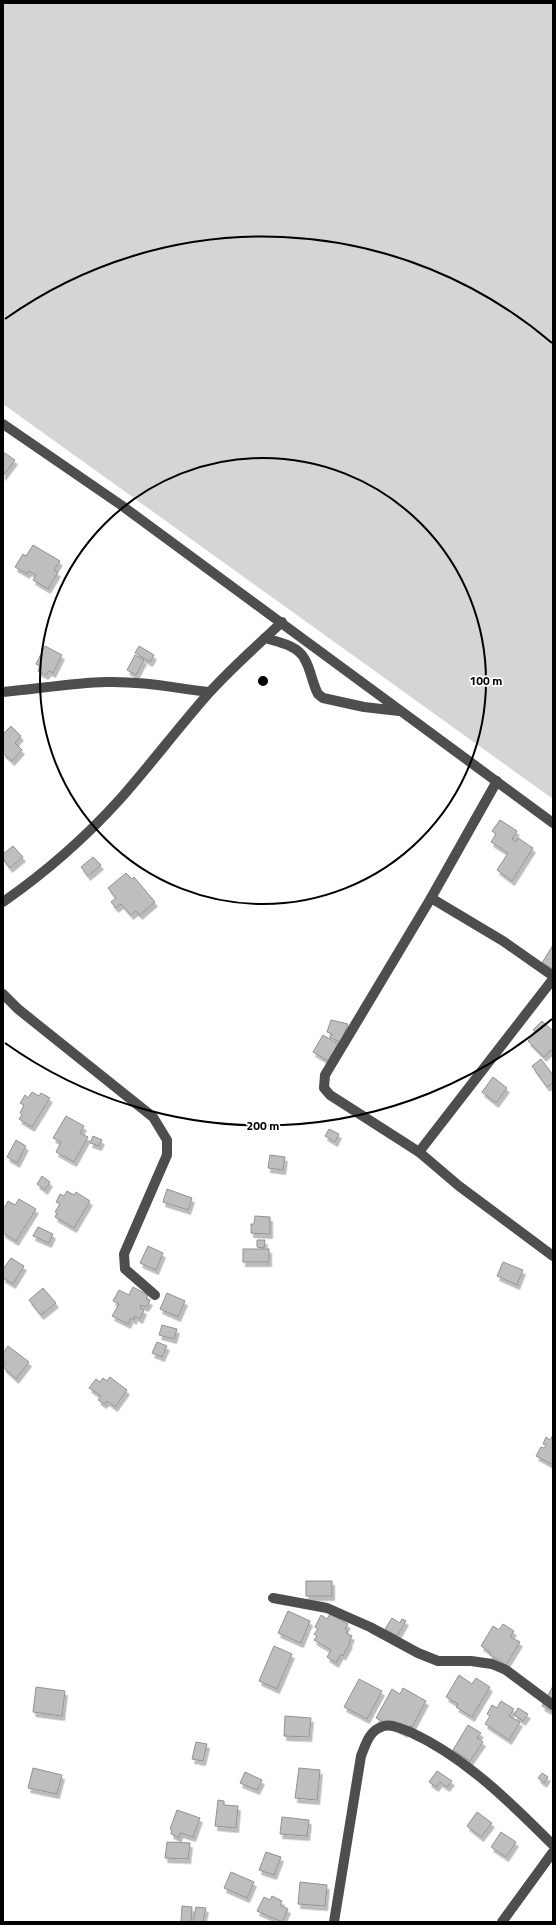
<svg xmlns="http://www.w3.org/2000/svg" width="556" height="1925" font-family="'Titillium Web',sans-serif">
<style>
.green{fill:#d5d5d5}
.building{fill:#bebebe;stroke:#929292;filter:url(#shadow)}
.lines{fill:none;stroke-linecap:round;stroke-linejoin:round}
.minor{stroke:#4e4e4e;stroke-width:10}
.ring{fill:none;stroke:#000;stroke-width:2}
.centre{fill:#000;stroke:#fff;stroke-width:2}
.ring-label{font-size:12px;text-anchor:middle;font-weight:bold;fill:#000;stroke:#fff;stroke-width:3.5;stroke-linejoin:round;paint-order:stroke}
</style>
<defs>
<filter id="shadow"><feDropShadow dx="2.5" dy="4.5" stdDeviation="0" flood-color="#0004"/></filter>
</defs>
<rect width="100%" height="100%" fill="#fff"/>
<polygon class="green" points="3,3 553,3 553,799 3,404"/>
<g class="building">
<polygon points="3,452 15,460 3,476"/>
<polygon points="33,545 60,561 54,570 58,572 48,589 33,580 36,575 29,571 27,574 15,567 23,554 26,556"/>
<polygon points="45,646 62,655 53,673 49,671 46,675 38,671 40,666 36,664"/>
<polygon points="139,646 154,655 150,662 135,653"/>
<polygon points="135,655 144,660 136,675 127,670"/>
<polygon points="11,726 21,736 15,743 22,750 12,761 3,753 3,734"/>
<polygon points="500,820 517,831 512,839 516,842 518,838 533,848 512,881 497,870 508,853 491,842 496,834 492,831"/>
<polygon points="13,846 23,857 10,868 3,859 3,854"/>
<polygon points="93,857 101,865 88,876 81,867"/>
<polygon points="126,873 132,879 134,877 155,902 140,915 136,911 131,915 121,904 116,908 111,902 116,898 108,888"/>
<polygon points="553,945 553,969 542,963"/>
<polygon points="331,1020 348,1024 341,1042 330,1038 332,1034 327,1032"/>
<polygon points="542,1021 553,1031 553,1051 551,1050 544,1057 528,1041 536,1032 533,1030"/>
<polygon points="323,1035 338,1044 328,1061 313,1052"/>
<polygon points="541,1059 553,1075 553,1083 547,1087 532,1066"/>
<polygon points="493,1077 507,1088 496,1103 482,1092"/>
<polygon points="32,1092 39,1096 41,1093 50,1098 32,1127 19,1119 22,1115 20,1113 24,1105 20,1103 25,1095 28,1098"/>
<polygon points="66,1116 84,1126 80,1133 88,1137 74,1162 56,1152 61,1142 53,1138"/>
<polygon points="329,1129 339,1134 335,1142 325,1136"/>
<polygon points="93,1136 102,1140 99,1146 90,1143"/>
<polygon points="16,1140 26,1146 17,1163 7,1157"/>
<polygon points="270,1155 285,1157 283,1170 268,1168"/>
<polygon points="42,1176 50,1182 45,1190 37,1184"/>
<polygon points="167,1189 192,1198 188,1210 163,1202"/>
<polygon points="67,1191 74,1195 76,1192 90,1201 74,1228 55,1217 57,1213 55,1212 60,1204 56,1202 60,1194 64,1196"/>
<polygon points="19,1199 36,1209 16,1241 3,1233 3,1206 5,1207 8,1201 15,1205"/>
<polygon points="255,1216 270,1217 270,1234 251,1233 251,1224 254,1224"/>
<polygon points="38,1227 53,1234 49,1243 33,1236"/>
<polygon points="257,1240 265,1240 264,1248 257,1247"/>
<polygon points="148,1246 163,1253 156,1270 140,1263"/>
<rect x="243" y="1249" width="26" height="13"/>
<polygon points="11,1258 24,1266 13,1284 3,1278 3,1269"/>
<polygon points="503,1262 523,1270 517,1285 497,1276"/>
<polygon points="133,1287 148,1295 146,1299 150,1301 146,1307 141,1305 140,1308 144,1310 140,1319 135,1316 134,1320 131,1318 128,1324 112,1316 119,1304 113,1301 119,1290 129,1295"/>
<polygon points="43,1288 56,1303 41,1315 29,1300"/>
<polygon points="167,1293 185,1301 178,1317 160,1309"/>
<polygon points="162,1325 177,1329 174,1339 159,1335"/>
<polygon points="157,1342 167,1346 162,1357 152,1353"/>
<polygon points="8,1346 29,1362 16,1379 3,1367 6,1363 3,1361 3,1353"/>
<polygon points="110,1377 127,1390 115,1407 107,1401 104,1404 98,1400 101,1396 89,1388 96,1379 100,1382 103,1378 107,1381"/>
<polygon points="553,1435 553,1465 536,1456 541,1447 544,1448 546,1445 543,1444 546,1437 550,1440"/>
<rect x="306" y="1581" width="26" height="15"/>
<polygon points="288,1611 310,1621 301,1643 278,1633"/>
<polygon points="330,1614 348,1624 345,1629 348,1631 346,1633 352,1636 349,1642 350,1643 343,1656 341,1654 336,1663 327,1657 331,1650 314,1640 317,1636 314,1634 318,1629 315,1627 321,1615 327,1619"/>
<polygon points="392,1618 400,1623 402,1619 406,1621 397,1636 385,1629"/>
<polygon points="503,1624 514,1631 510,1637 520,1642 506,1665 489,1654 490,1652 481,1646 493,1626 499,1630"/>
<polygon points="274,1646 292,1654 277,1689 259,1681"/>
<polygon points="459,1675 472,1684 476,1678 490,1687 472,1717 456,1707 458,1704 446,1697"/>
<polygon points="359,1679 382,1691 367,1719 344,1707"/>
<polygon points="553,1686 553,1712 542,1706"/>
<polygon points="36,1687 65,1691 62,1716 33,1712"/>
<polygon points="403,1688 426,1701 412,1727 409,1726 405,1733 376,1718 392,1689 400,1694"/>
<polygon points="501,1701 514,1709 509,1716 520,1722 509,1740 485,1724 490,1716 487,1714 492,1705 497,1708"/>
<polygon points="518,1708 528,1714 523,1721 514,1715"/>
<polygon points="285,1716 311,1718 309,1737 284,1736"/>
<polygon points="468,1725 481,1733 477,1738 483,1742 470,1761 453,1750"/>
<polygon points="196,1742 207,1744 203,1761 192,1759"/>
<polygon points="33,1768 62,1775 57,1794 28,1788"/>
<polygon points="299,1768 320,1770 317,1800 295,1798"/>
<polygon points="437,1771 452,1781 447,1787 440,1782 436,1787 429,1782"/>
<polygon points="245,1772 262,1780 257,1790 240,1783"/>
<polygon points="542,1773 548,1777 544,1783 538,1778"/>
<polygon points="218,1800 224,1801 224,1805 238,1806 236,1828 215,1826"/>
<polygon points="177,1810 200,1818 193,1837 180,1833 179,1838 171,1834 172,1830 170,1829"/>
<polygon points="477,1812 492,1823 481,1837 467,1826"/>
<polygon points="282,1817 309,1820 307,1836 280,1834"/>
<polygon points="501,1832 516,1842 506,1857 491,1847"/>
<polygon points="167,1842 190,1843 188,1859 165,1858"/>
<polygon points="266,1852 281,1857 274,1875 259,1870"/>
<polygon points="231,1872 254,1882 247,1898 224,1888"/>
<polygon points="300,1882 327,1885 325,1906 298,1904"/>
<polygon points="272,1896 282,1901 280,1905 288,1909 282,1922 257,1911 264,1897 270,1900"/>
<polygon points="182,1906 192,1907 191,1922 181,1922"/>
<polygon points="196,1907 206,1908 203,1922 193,1922"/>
</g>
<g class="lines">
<g class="minor">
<polyline points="3,424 121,505 553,823"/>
<path d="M265 638C278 642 297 645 304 658 311 669 312 683 318 694L323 698 364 707 399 711"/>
<path d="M3 692C37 689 72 683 106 682 141 681 175 688 209 692"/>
<polyline points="497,781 431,898 325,1075 324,1088 330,1095 419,1152 459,1186 553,1256"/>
<polyline points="431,898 503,941 553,976"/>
<path d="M3 902C46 872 86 837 121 798 151 764 178 728 208 694 231 668 257 646 282 622"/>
<polyline points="3,994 18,1009 153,1117 167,1140 167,1155 124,1254 125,1269 155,1295"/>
<polyline points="419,1152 553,979"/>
<polyline points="273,1598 327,1608 370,1627 418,1653 438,1661 471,1661 492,1664 506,1670 553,1705"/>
<path d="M334 1922 361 1756C366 1744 369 1730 384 1726 392 1724 402 1729 410 1732 465 1757 511 1803 553 1845"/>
<polyline points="502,1922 553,1852"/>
</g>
</g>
<g class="ring">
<circle cx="263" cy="681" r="223"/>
<path d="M552 1019A445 445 0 0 1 5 1043M5 319A445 445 0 0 1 552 343"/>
</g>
<circle cx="263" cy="681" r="6" class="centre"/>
<g class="ring-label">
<text x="486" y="685">100 m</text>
<text x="263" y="1130">200 m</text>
</g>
<rect width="556" height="1925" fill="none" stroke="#000000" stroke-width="8"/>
</svg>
